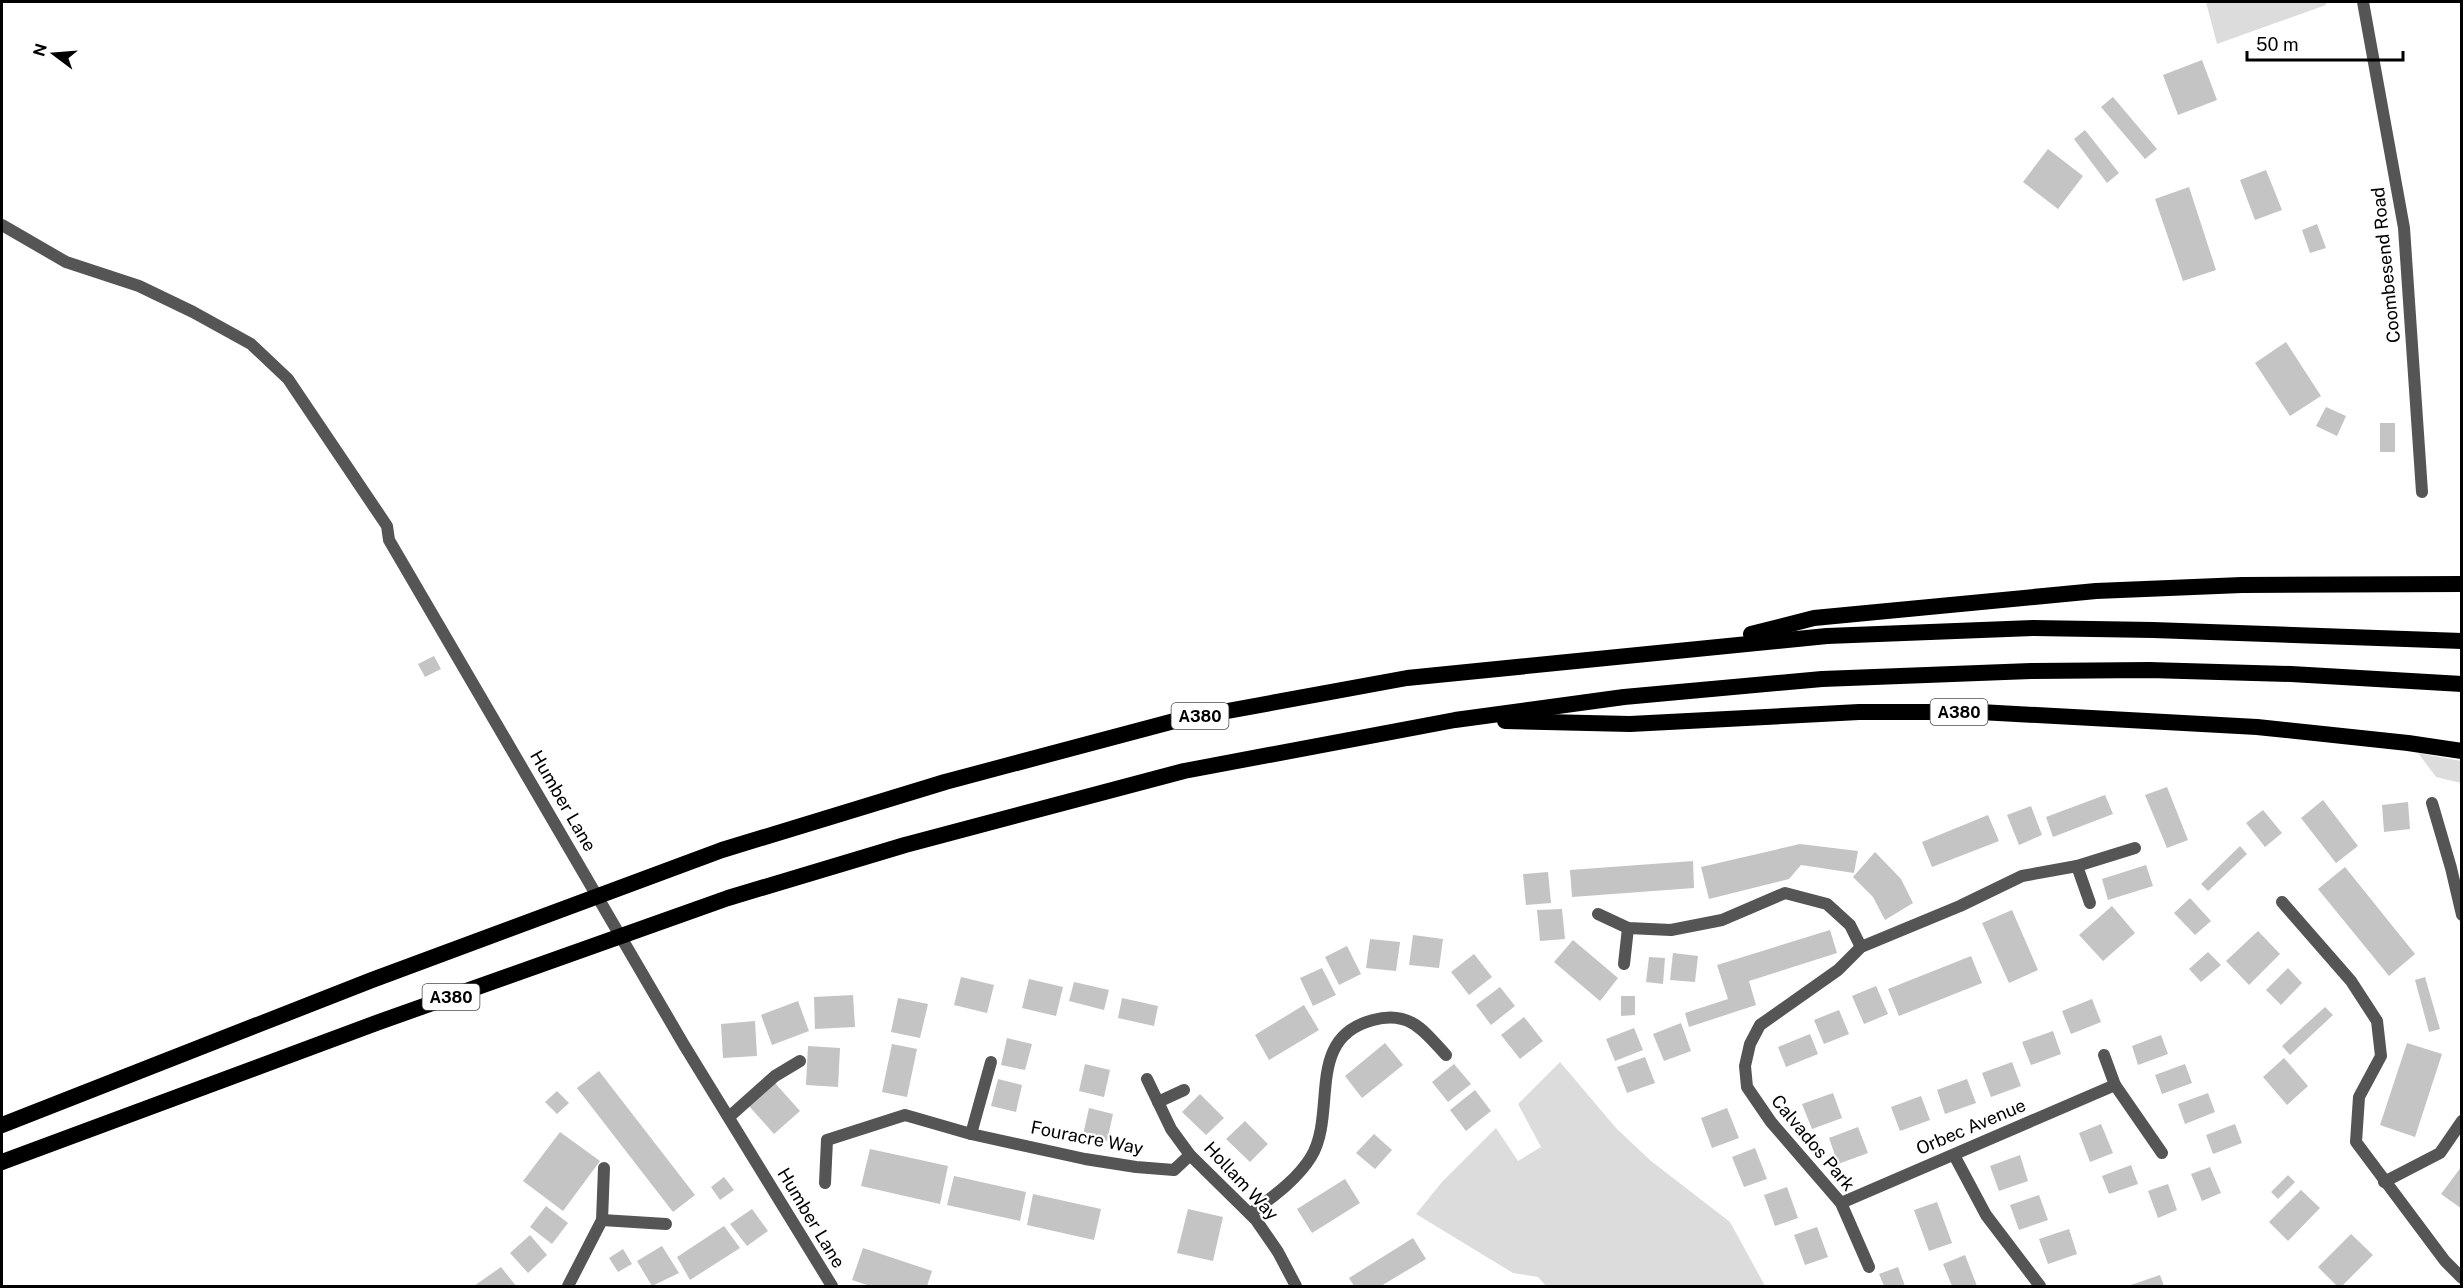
<svg xmlns="http://www.w3.org/2000/svg" width="2463" height="1288" font-family="'Public Sans',sans-serif">
<style>
.green{fill:#dcdcdc}
.building{fill:#c4c4c4}
.lines{fill:none;stroke-linecap:round;stroke-linejoin:round}
.minor{stroke:#555;stroke-width:12}
.trunk{stroke:#000;stroke-width:16}
.labels{text-anchor:middle;stroke-width:4.5;stroke-linejoin:round;paint-order:stroke}
.shield{fill:#fff;stroke:#4c4c4c;stroke-width:1.5}
.shield-label{font-size:16px;font-weight:bold;fill:#000}
.street-label{font-size:18px;fill:#000;stroke:#fff}
</style>
<rect width="100%" height="100%" fill="#fff"/>
<g class="green">
<polygon points="2206,2 2326,2 2326,5 2217,44"/>
<polygon points="2418,753 2461,761 2461,783 2436,777"/>
<polygon points="1560,1062 1616,1128 1651,1161 1730,1222 1765,1286 1546,1286 1538,1277 1513,1273 1416,1214 1442,1182 1496,1128 1518,1161 1541,1147 1518,1104"/>
</g>
<g class="building">
<polygon points="2202,60 2217,100 2178,115 2163,75"/>
<polygon points="2113,97 2157,149 2145,159 2101,107"/>
<polygon points="2085,130 2119,173 2107,183 2074,139"/>
<polygon points="2048,149 2083,176 2058,209 2023,182"/>
<polygon points="2266,170 2282,210 2255,220 2240,180"/>
<polygon points="2189,187 2216,270 2183,281 2155,199"/>
<polygon points="2317,224 2326,248 2310,253 2302,230"/>
<polygon points="2286,342 2321,396 2290,416 2255,363"/>
<polygon points="2326,407 2346,416 2337,436 2316,426"/>
<rect x="2380" y="423" width="15" height="29"/>
<polygon points="434,656 441,669 425,677 418,664"/>
<polygon points="2167,787 2188,840 2167,848 2145,795"/>
<polygon points="2105,795 2113,814 2053,837 2046,817"/>
<polygon points="2323,800 2358,846 2336,863 2301,818"/>
<polygon points="2408,802 2410,829 2384,832 2382,805"/>
<polygon points="2031,806 2042,835 2019,845 2007,815"/>
<polygon points="2263,810 2282,833 2265,847 2246,823"/>
<polygon points="1988,815 1999,841 1932,867 1922,842"/>
<polygon points="1800,844 1858,851 1854,873 1801,865 1789,879 1709,899 1701,867"/>
<polygon points="2240,846 2247,854 2208,891 2201,884"/>
<polygon points="1875,852 1901,879 1913,903 1885,920 1873,897 1853,877"/>
<polygon points="1693,861 1694,888 1572,897 1570,870"/>
<polygon points="2146,865 2153,886 2108,900 2102,879"/>
<polygon points="2345,867 2415,954 2389,976 2318,889"/>
<polygon points="1548,872 1551,903 1526,905 1523,874"/>
<polygon points="2190,898 2211,921 2195,935 2174,913"/>
<polygon points="2112,906 2135,933 2103,961 2079,935"/>
<polygon points="1562,909 1565,939 1540,941 1537,910"/>
<polygon points="2012,910 2038,970 2009,983 1982,923"/>
<polygon points="1830,930 1837,953 1749,981 1756,1005 1689,1027 1685,1013 1728,999 1717,965"/>
<polygon points="2258,931 2280,954 2249,985 2226,961"/>
<polygon points="1413,935 1443,939 1439,968 1409,965"/>
<polygon points="1370,939 1400,942 1396,971 1366,968"/>
<polygon points="1573,940 1618,978 1600,1001 1554,962"/>
<polygon points="1347,946 1361,974 1339,985 1325,957"/>
<polygon points="2208,952 2221,965 2201,982 2189,969"/>
<polygon points="1673,953 1698,956 1695,982 1670,980"/>
<polygon points="1474,954 1492,977 1469,995 1451,972"/>
<polygon points="1971,956 1982,983 1899,1016 1888,989"/>
<polygon points="1649,957 1665,958 1663,984 1646,982"/>
<polygon points="1322,968 1336,995 1313,1006 1300,978"/>
<polygon points="2288,968 2302,983 2281,1005 2266,990"/>
<polygon points="961,977 994,985 987,1013 954,1005"/>
<polygon points="2425,977 2440,1029 2429,1032 2415,980"/>
<polygon points="1029,979 1063,987 1056,1016 1022,1008"/>
<polygon points="1074,982 1109,990 1104,1010 1069,1001"/>
<polygon points="1876,986 1888,1014 1864,1024 1852,996"/>
<polygon points="1500,987 1515,1006 1491,1025 1476,1005"/>
<polygon points="853,995 855,1027 815,1029 814,997"/>
<polygon points="1621,996 1635,996 1635,1015 1621,1016"/>
<polygon points="898,998 928,1004 920,1038 891,1032"/>
<polygon points="1122,998 1158,1006 1154,1026 1118,1018"/>
<polygon points="2092,999 2101,1022 2071,1034 2062,1011"/>
<polygon points="798,1001 809,1031 772,1045 761,1015"/>
<polygon points="1304,1005 1319,1030 1269,1060 1255,1035"/>
<polygon points="2325,1007 2333,1015 2290,1055 2282,1046"/>
<polygon points="1839,1010 1849,1034 1824,1044 1814,1020"/>
<polygon points="1524,1017 1543,1041 1520,1059 1501,1035"/>
<polygon points="755,1021 757,1056 723,1058 721,1024"/>
<polygon points="1681,1023 1691,1051 1664,1061 1653,1034"/>
<polygon points="1634,1028 1643,1050 1615,1061 1606,1039"/>
<polygon points="2053,1031 2061,1054 2031,1065 2022,1042"/>
<polygon points="1810,1034 1818,1054 1786,1067 1778,1047"/>
<polygon points="2161,1035 2168,1054 2138,1065 2132,1046"/>
<polygon points="1007,1038 1032,1044 1025,1070 1001,1065"/>
<polygon points="1385,1043 1403,1065 1362,1098 1345,1076"/>
<polygon points="2407,1043 2442,1054 2415,1137 2380,1125"/>
<polygon points="892,1044 917,1049 907,1097 882,1092"/>
<polygon points="808,1046 840,1048 838,1087 806,1085"/>
<polygon points="1645,1057 1655,1083 1627,1093 1617,1067"/>
<polygon points="2284,1058 2308,1086 2287,1105 2263,1077"/>
<polygon points="2012,1062 2021,1086 1991,1097 1982,1073"/>
<polygon points="1085,1064 1110,1070 1104,1097 1079,1091"/>
<polygon points="1454,1064 1471,1084 1448,1102 1432,1082"/>
<polygon points="2185,1064 2192,1083 2162,1094 2155,1075"/>
<polygon points="599,1071 695,1195 673,1212 577,1088"/>
<polygon points="998,1079 1022,1085 1016,1112 991,1106"/>
<polygon points="1967,1079 1976,1103 1945,1114 1937,1090"/>
<polygon points="775,1083 800,1111 774,1134 749,1106"/>
<polygon points="1475,1090 1491,1111 1466,1131 1450,1110"/>
<polygon points="557,1091 569,1103 557,1114 545,1102"/>
<polygon points="1833,1093 1842,1118 1812,1129 1802,1104"/>
<polygon points="2208,1093 2215,1112 2185,1124 2178,1104"/>
<polygon points="1200,1094 1224,1118 1206,1135 1182,1112"/>
<polygon points="1921,1096 1930,1120 1900,1131 1891,1107"/>
<polygon points="1089,1108 1113,1114 1107,1141 1083,1135"/>
<polygon points="1727,1108 1739,1138 1712,1148 1701,1118"/>
<polygon points="1245,1121 1268,1144 1250,1162 1226,1139"/>
<polygon points="2101,1124 2113,1153 2090,1162 2079,1133"/>
<polygon points="2235,1124 2242,1143 2213,1154 2206,1135"/>
<polygon points="1858,1127 1868,1153 1838,1164 1829,1138"/>
<polygon points="560,1132 600,1161 563,1211 523,1181"/>
<polygon points="1374,1134 1392,1150 1375,1169 1356,1153"/>
<polygon points="1755,1148 1767,1179 1744,1187 1732,1157"/>
<polygon points="870,1149 948,1166 940,1204 861,1186"/>
<polygon points="2020,1155 2028,1181 1999,1191 1990,1166"/>
<polygon points="2131,1165 2138,1184 2109,1194 2102,1176"/>
<polygon points="2462,1166 2462,1209 2441,1194"/>
<polygon points="2210,1167 2221,1193 2202,1201 2191,1174"/>
<polygon points="2288,1175 2295,1182 2278,1199 2271,1192"/>
<polygon points="954,1176 1026,1192 1020,1221 947,1205"/>
<polygon points="724,1177 734,1190 720,1200 711,1187"/>
<polygon points="1345,1179 1360,1203 1312,1233 1297,1209"/>
<polygon points="2168,1184 2177,1210 2158,1218 2148,1191"/>
<polygon points="1787,1187 1798,1218 1775,1226 1764,1195"/>
<polygon points="2301,1190 2320,1208 2288,1241 2269,1222"/>
<polygon points="1033,1194 1101,1209 1094,1240 1027,1225"/>
<polygon points="2039,1195 2048,1220 2019,1230 2010,1205"/>
<polygon points="1937,1202 1952,1243 1929,1251 1914,1210"/>
<polygon points="546,1206 568,1223 552,1244 530,1227"/>
<polygon points="752,1209 768,1231 747,1246 730,1224"/>
<polygon points="1188,1209 1223,1217 1213,1261 1177,1253"/>
<polygon points="724,1226 740,1248 690,1280 677,1257"/>
<polygon points="1817,1227 1828,1257 1805,1265 1794,1235"/>
<polygon points="2069,1229 2077,1254 2048,1264 2039,1239"/>
<polygon points="2351,1234 2373,1255 2342,1286 2337,1286 2318,1267"/>
<polygon points="530,1235 547,1255 528,1273 510,1253"/>
<polygon points="1413,1238 1426,1259 1381,1286 1354,1286 1349,1278"/>
<polygon points="662,1246 679,1273 652,1286 637,1261"/>
<polygon points="863,1248 932,1271 927,1286 870,1286 852,1280"/>
<polygon points="623,1249 632,1264 618,1272 609,1258"/>
<polygon points="1965,1255 1977,1286 1952,1286 1943,1264"/>
<polygon points="501,1267 516,1286 474,1286"/>
<polygon points="1898,1267 1905,1286 1884,1286 1879,1274"/>
<polygon points="2160,1275 2164,1286 2128,1286"/>
</g>
<g class="lines">
<g class="minor">
<polyline points="2363,2 2404,228 2422,492"/>
<polyline points="2,225 66,262 139,286 193,312 251,344 288,379 387,526 389,540 684,1045 832,1286"/>
<polyline points="2432,803 2451,868 2462,915"/>
<polyline points="2077,866 2090,903"/>
<polyline points="2282,902 2351,981 2377,1021 2381,1056 2359,1097 2356,1142 2445,1261 2462,1278"/>
<polyline points="1598,914 1628,928 1671,930 1722,920 1785,893 1827,904 1850,925 1861,947"/>
<polyline points="1624,964 1628,928"/>
<polyline points="2104,1055 2115,1085 2162,1153"/>
<polyline points="1147,1079 1171,1129 1190,1155 1256,1220 1278,1252 1296,1286"/>
<polyline points="1158,1102 1184,1090"/>
<polyline points="729,1117 775,1076 800,1061"/>
<polyline points="971,1134 991,1062"/>
<polyline points="1954,1155 1986,1215 2040,1286"/>
<polyline points="2384,1182 2440,1153 2462,1121"/>
<polyline points="825,1183 827,1140 905,1115 971,1134 1085,1159 1136,1167 1174,1170 1190,1155"/>
<polyline points="1841,1203 2115,1085"/>
<path d="M1250 1214C1271 1198 1297 1180 1311 1157 1338 1112 1304 1038 1373 1020 1410 1010 1424 1031 1446 1055"/>
<polyline points="602,1220 666,1224"/>
<polyline points="1869,1267 1841,1203 1771,1122 1747,1087 1745,1066 1750,1044 1760,1025 1838,970 1861,947 1960,906 2022,876 2077,866 2135,848"/>
<polyline points="568,1286 602,1220 604,1168"/>
</g>
<g class="trunk">
<polyline points="1751,634 1814,618 2096,591 2242,585 2462,584"/>
<polyline points="1505,721 1630,724 1859,712 1980,712 2257,727 2408,743 2462,751"/>
<polyline points="2,1125 372,980 722,850 945,782 1178,720 1407,678 1827,636 2033,628 2153,630 2462,641"/>
<polyline points="2,1162 379,1022 728,898 905,845 1184,771 1455,720 1624,697 1822,679 2031,671 2149,670 2291,674 2462,684"/>
</g>
</g>
<g class="labels">
<g class="shield">
<rect x="1930.5" y="699" width="57" height="26" rx="4.5"/>
<rect x="1171.5" y="703" width="57" height="26" rx="4.5"/>
<rect x="422.5" y="984" width="57" height="26" rx="4.5"/>
</g>
<g class="shield-label">
<text x="1959" y="718">A380</text>
<text x="1200" y="722">A380</text>
<text x="451" y="1003">A380</text>
</g>
<g class="street-label">
<text transform="translate(2386 265) rotate(-96)" y="6">Coombesend Road</text>
<text transform="translate(563 801) rotate(60)" y="6">Humber Lane</text>
<text transform="translate(1971 1127) rotate(-23)" y="6">Orbec Avenue</text>
<text transform="translate(1087 1138) rotate(11)" y="6">Fouracre Way</text>
<text transform="translate(1813 1143) rotate(50)" y="6">Calvados Park</text>
<text transform="translate(1241 1181) rotate(47)" y="6">Hollam Way</text>
<text transform="translate(811 1218) rotate(59)" y="6">Humber Lane</text>
</g>
</g>
<rect width="2463" height="1288" fill="none" stroke="#000000" stroke-width="6"/>
<g transform="translate(54 54) rotate(286)" stroke="#ffffff" stroke-width="4.5" paint-order="stroke">
<path d="M0-4.5L10 22L0 15L-10 22Z" fill="#000000"/>
<text y="-9" font-size="16" font-weight="bold" text-anchor="middle" fill="#000000">N</text>
</g>
<path d="M2247 51v9h156v-9" fill="none" stroke="#000000" stroke-width="3"/>
<text x="2256" y="51" font-size="18" fill="#000000" stroke="#ffffff" stroke-width="4.5" paint-order="stroke">50 m</text>
</svg>
